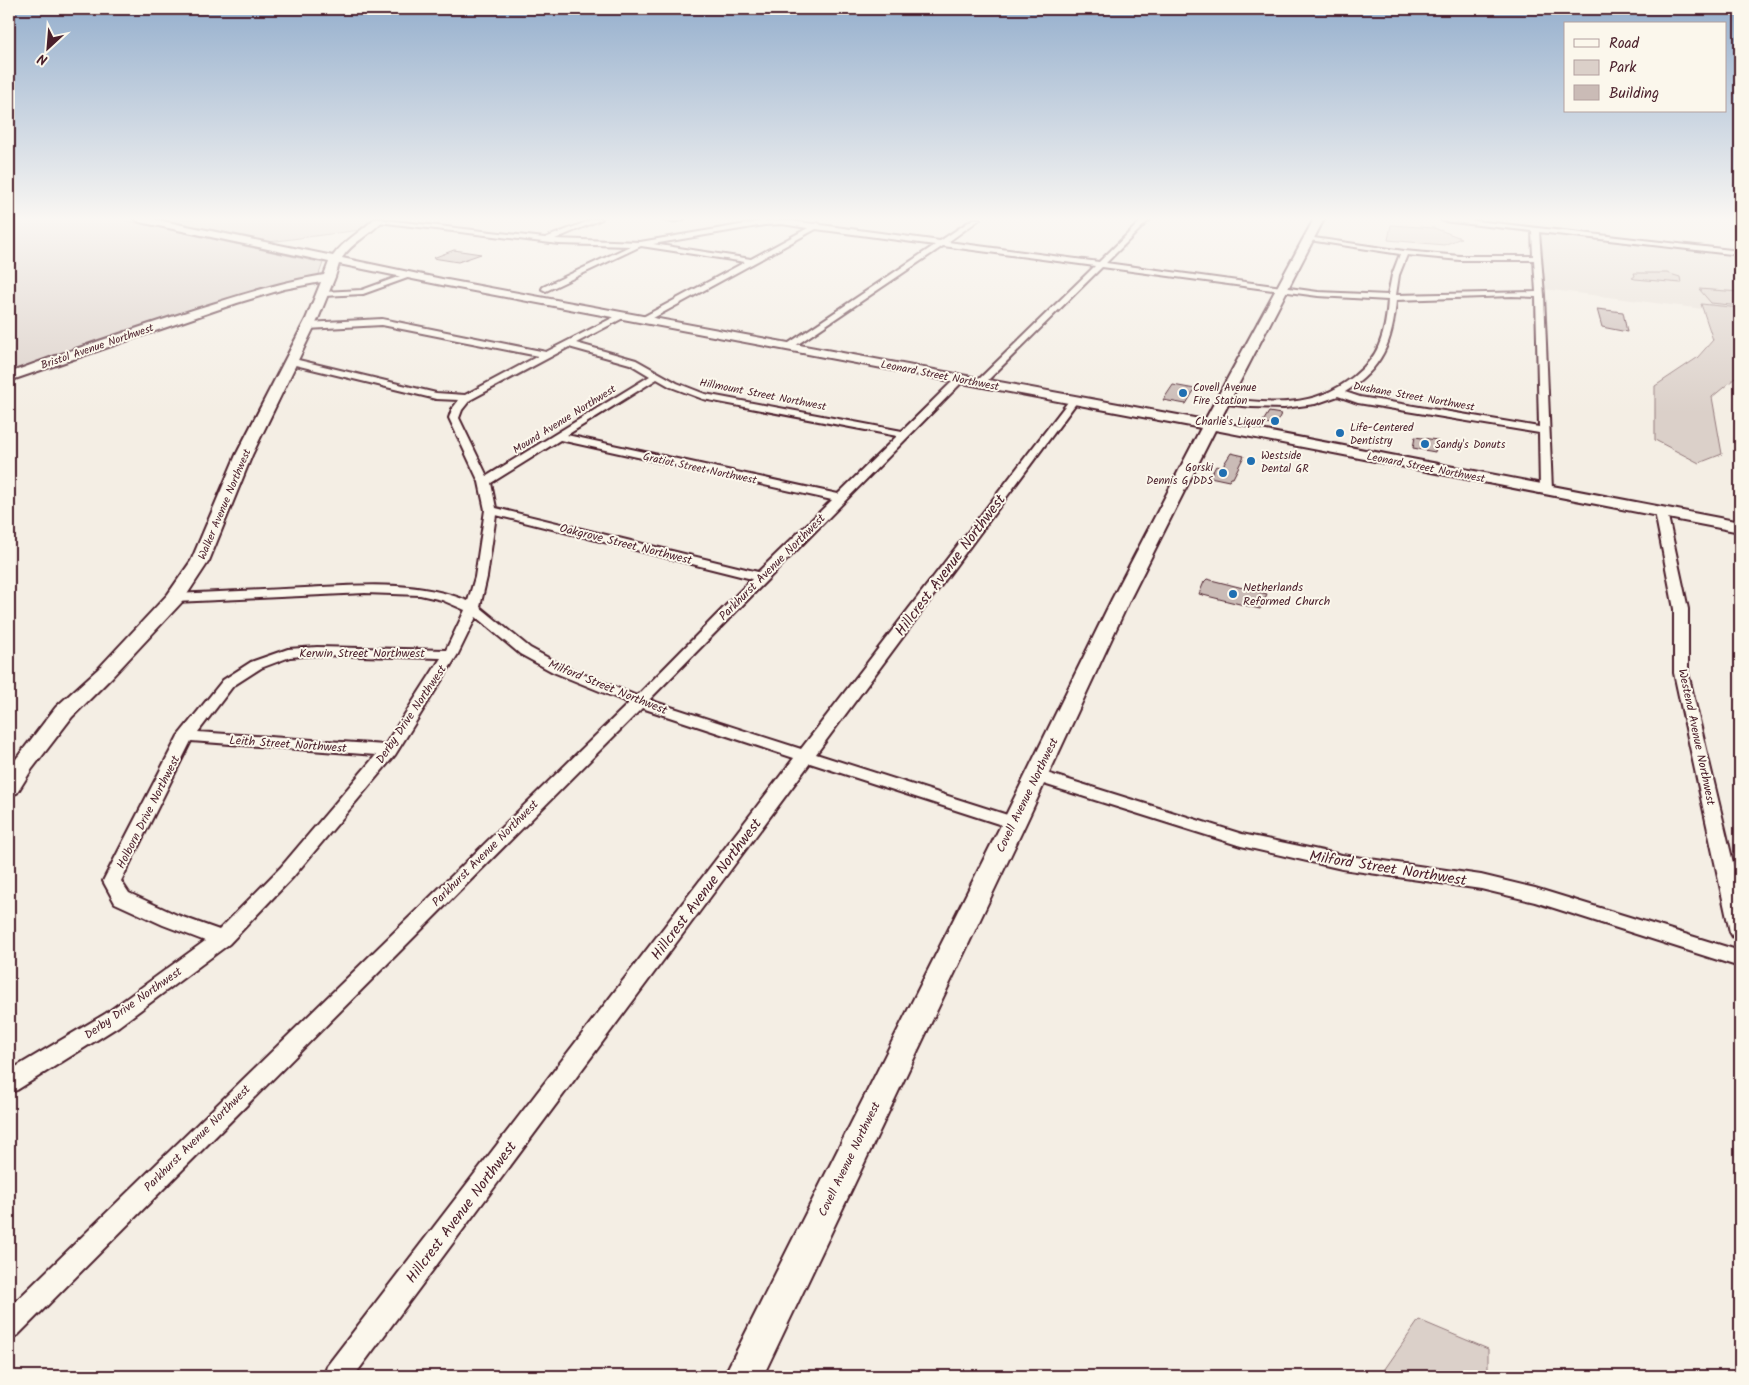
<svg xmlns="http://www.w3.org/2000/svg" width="1749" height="1385" font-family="Kalam,sans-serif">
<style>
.built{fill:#e7dfd6}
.green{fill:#dbd0c9;stroke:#92787a}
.building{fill:#cabbb6;stroke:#4a1f2b}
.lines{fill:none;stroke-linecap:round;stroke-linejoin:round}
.street-casing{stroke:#4a1f2b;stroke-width:4}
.secondary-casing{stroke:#4a1f2b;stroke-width:4}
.street{fill:#fbf7ec;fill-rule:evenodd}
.secondary{fill:#fbf7ec;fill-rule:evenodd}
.poi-dot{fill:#1f6fb2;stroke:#fbf7ec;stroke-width:2}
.labels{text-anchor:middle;stroke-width:4;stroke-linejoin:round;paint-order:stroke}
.far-street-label{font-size:11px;fill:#4a1f2b;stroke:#fbf7ec}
.far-poi-label{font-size:11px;fill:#4a1f2b;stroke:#fbf7ec;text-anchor:start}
.street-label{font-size:12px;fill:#4a1f2b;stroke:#fbf7ec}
.poi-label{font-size:12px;fill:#4a1f2b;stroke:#fbf7ec;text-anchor:start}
.near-street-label{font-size:15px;fill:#4a1f2b;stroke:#fbf7ec}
</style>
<rect width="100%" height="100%" fill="#f4eee4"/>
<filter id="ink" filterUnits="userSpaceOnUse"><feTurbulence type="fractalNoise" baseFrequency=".02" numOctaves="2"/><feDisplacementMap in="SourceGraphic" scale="10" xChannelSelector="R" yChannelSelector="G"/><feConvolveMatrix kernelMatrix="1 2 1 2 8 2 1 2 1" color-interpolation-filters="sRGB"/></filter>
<g filter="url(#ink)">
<polygon class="built" points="1540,231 1740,255 1740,308 1702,304 1703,309 1544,289"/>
<g class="green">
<polygon points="30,219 119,219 323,263 318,277 280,284 237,297 9,377 9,224"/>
<polygon points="161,219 372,219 360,230 269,242"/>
<polygon points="1391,225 1434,228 1461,238 1444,245 1388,240"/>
<polygon points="1634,273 1667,273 1680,277 1681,283 1635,279 1632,278 1635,276"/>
<polygon points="1699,289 1740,292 1740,306 1711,303"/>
<polygon points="1701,304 1740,308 1740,374 1712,397 1722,454 1699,463 1655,440 1655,386 1697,358 1713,340"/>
<polygon points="1419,1320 1488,1349 1488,1376 1380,1376"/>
</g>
<g class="building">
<polygon points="454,250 481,254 458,262 433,258"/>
<polygon points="1597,309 1623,312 1627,332 1602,327"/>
<polygon points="1173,385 1195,389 1186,404 1163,400"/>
<polygon points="1269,412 1281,414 1275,426 1262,423"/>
<polygon points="1415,437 1437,440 1435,452 1413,448"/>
<polygon points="1231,453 1244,456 1233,478 1231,478 1229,481 1210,477 1216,466 1222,467"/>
<polygon points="1207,579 1267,594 1260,609 1199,594 1204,582"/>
</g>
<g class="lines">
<g class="street-casing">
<g id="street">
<path d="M376 219 545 238 594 219H602L555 239 640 242 764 221 782 220 814 224 818 223 821 225 940 241 973 219H980L948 242 1099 262 1143 219H1150L1106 263 1318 292 1388 295 1392 275 1400 254 1309 240 1306 238 1307 237 1404 251 1460 256H1533L1532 231 1443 221 1440 219H1459L1740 251V255L1539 232 1544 295 1552 490 1546 493 1540 490 1539 433 1358 403 1338 396 1315 404 1284 408 1251 407 1219 403 1217 401 1222 398C1270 404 1313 409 1353 377 1364 368 1374 358 1379 345 1385 331 1387 315 1388 300L1318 296 1102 267 983 385H977V381L1095 266 943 246 789 350 786 349V345L935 245 816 229 644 323 640 320 641 318 745 262 641 246 546 291 542 289 543 287 630 246 559 244 378 222ZM782 224 808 228 751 259 653 244 764 225ZM1407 255 1460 260H1534L1536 292 1396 295 1399 275ZM1512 296 1536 297 1539 427 1360 397 1345 392C1382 369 1393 342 1396 300Z"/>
<path d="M661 219H684C679 222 665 222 661 219Z"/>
<polygon points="406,274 413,276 363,294 323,296 319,294 323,292 362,290"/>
<path d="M622 313 626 315 625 317 576 343 636 360 677 383 705 394 902 431 957 377 960 376 965 379 649 700 801 749 1071 398H1077V402L816 754 1020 819 1023 823 1020 827 1014 829 1008 827 810 763 354 1376H324L327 1366 794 758 642 708 18 1335 9 1339V1308L629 703 553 672 520 654 476 617 458 654 395 755 293 877 229 944 119 1026 17 1090 9 1093V1071L105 1014 205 941 163 925 115 903 103 881 178 736 223 680 251 662 288 649 317 647 446 650 465 610 442 600 420 595 365 593 175 602 168 598 175 594C218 592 262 590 305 588 360 585 416 580 468 601L475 577 485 510 479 482 449 418 452 409 459 400 436 399 287 363 285 361 290 358 436 393 465 395 538 356 382 325 307 329 303 326 307 323 382 319 546 352ZM569 347 630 364 650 376 487 476 459 418 462 410 470 400ZM657 379 671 387 703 399 897 436 838 494 567 435ZM560 440 832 500 758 572 496 508 491 483ZM496 515 752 579 637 696 563 666 530 648 480 607 487 577ZM317 655 441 658 385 745 198 732 233 686 261 668 290 657ZM191 741 376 755 281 867 219 930 177 915 129 893 121 881Z"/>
<polygon points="1661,508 1667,512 1688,609 1688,673 1740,892 1740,940 1733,937 1730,932 1674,673 1674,609 1655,512"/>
<polygon points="1037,770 1242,834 1342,855 1481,875 1535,888 1740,951 1740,967 1535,902 1481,889 1342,869 1241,846 1031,780 1029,776 1031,772"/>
</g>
</g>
<g class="secondary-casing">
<path id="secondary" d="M135 219H153L333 256C343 241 361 232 374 219H384C372 234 352 242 342 258L442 279 1205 420 1314 219H1324L1219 422 1740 522V532L1215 430 1130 599 1026 823 763 1376H724L1002 823 1112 599 1201 428 442 285 339 264 335 277 318 319 252 455 209 561 182 602 112 677 72 717 32 769 17 793 9 795V769L16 759 56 707 98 669 168 594 191 561 236 455 306 319 321 282 284 289 237 303 9 381V373C71 350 133 329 196 309 238 296 280 282 324 275L329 262 140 222Z"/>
</g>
<use href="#street" class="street"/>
<use href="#secondary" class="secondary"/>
</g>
</g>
<linearGradient id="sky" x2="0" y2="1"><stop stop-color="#95afcd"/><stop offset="0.53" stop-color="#faf7f3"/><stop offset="1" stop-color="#faf7f3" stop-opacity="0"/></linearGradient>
<rect width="1749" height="413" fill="url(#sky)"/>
<g class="poi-dot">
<circle cx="1183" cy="393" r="5"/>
<circle cx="1275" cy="421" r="5"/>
<circle cx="1340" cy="433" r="5"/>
<circle cx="1425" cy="444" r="5"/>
<circle cx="1251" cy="461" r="5"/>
<circle cx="1223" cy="473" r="5"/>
<circle cx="1233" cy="594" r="5"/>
</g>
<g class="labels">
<g class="far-street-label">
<text transform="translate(97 346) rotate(-19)" y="4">Bristol Avenue Northwest</text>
<text transform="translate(940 375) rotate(11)" y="4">Leonard Street Northwest</text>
<text transform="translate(763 394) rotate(11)" y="4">Hillmount Street Northwest</text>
<text transform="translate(1414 396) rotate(10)" y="4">Dushane Street Northwest</text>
<text transform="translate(564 419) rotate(-32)" y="4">Mound Avenue Northwest</text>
<text transform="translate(1426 467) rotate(11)" y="4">Leonard Street Northwest</text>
<text transform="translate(700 468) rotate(12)" y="4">Gratiot Street Northwest</text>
<text transform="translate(224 504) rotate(-67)" y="4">Walker Avenue Northwest</text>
</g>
<g class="far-poi-label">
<text x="1193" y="391">Covell Avenue<tspan x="1193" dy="13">Fire Station</tspan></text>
<text x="1265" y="425" text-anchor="end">Charlie's Liquor</text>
<text x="1350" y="431">Life-Centered<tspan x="1350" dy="13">Dentistry</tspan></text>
<text x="1435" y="448">Sandy's Donuts</text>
<text x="1261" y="459">Westside<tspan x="1261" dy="13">Dental GR</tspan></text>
<text x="1213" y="471" text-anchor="end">Gorski<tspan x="1213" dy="13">Dennis G DDS</tspan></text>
</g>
<g class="street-label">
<text transform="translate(626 544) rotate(14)" y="4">Oakgrove Street Northwest</text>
<text transform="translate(772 567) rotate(-45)" y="4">Parkhurst Avenue Northwest</text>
<text x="362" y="657">Kerwin Street Northwest</text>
<text transform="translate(608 687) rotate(22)" y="4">Milford Street Northwest</text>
<text transform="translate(411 714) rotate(-56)" y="4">Derby Drive Northwest</text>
<text transform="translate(1697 737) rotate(78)" y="4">Westend Avenue Northwest</text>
<text transform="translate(288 744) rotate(4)" y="4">Leith Street Northwest</text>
<text transform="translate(1027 795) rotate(-64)" y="4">Covell Avenue Northwest</text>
<text transform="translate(148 812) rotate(-63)" y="4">Holborn Drive Northwest</text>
<text transform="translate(485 853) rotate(-45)" y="4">Parkhurst Avenue Northwest</text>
<text transform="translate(133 1003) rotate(-35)" y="4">Derby Drive Northwest</text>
<text transform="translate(197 1138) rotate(-45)" y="4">Parkhurst Avenue Northwest</text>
<text transform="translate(849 1159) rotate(-64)" y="4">Covell Avenue Northwest</text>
</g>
<g class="poi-label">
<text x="1243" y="591">Netherlands<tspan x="1243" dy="14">Reformed Church</tspan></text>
</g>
<g class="near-street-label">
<text transform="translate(950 565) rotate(-53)" y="5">Hillcrest Avenue Northwest</text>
<text transform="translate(1388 868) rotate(9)" y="5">Milford Street Northwest</text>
<text transform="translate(706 889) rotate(-53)" y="5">Hillcrest Avenue Northwest</text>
<text transform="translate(461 1212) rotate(-53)" y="5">Hillcrest Avenue Northwest</text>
</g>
</g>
<rect width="1749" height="1385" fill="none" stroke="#fbf7ec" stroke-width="30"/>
<rect x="15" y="15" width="1719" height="1355" fill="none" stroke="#4a1f2b" stroke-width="2" filter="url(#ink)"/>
<rect x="1564" y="22" width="162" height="90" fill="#fbf7ec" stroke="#b4a19f"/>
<rect x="1574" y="39" width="25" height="8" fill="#fbf7ec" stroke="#b4a19f"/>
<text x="1609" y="48" font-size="15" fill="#4a1f2b">Road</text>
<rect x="1574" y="60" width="25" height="15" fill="#dbd0c9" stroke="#b4a19f"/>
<text x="1609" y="72" font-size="15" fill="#4a1f2b">Park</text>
<rect x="1574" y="85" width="25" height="15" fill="#cabbb6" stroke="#b4a19f"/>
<text x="1609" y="98" font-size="15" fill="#4a1f2b">Building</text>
<g transform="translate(48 48) rotate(206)" stroke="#fbf7ec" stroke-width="4" paint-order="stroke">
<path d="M0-4L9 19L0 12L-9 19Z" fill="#4a1f2b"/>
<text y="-8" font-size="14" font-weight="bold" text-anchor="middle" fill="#4a1f2b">N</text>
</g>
</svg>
